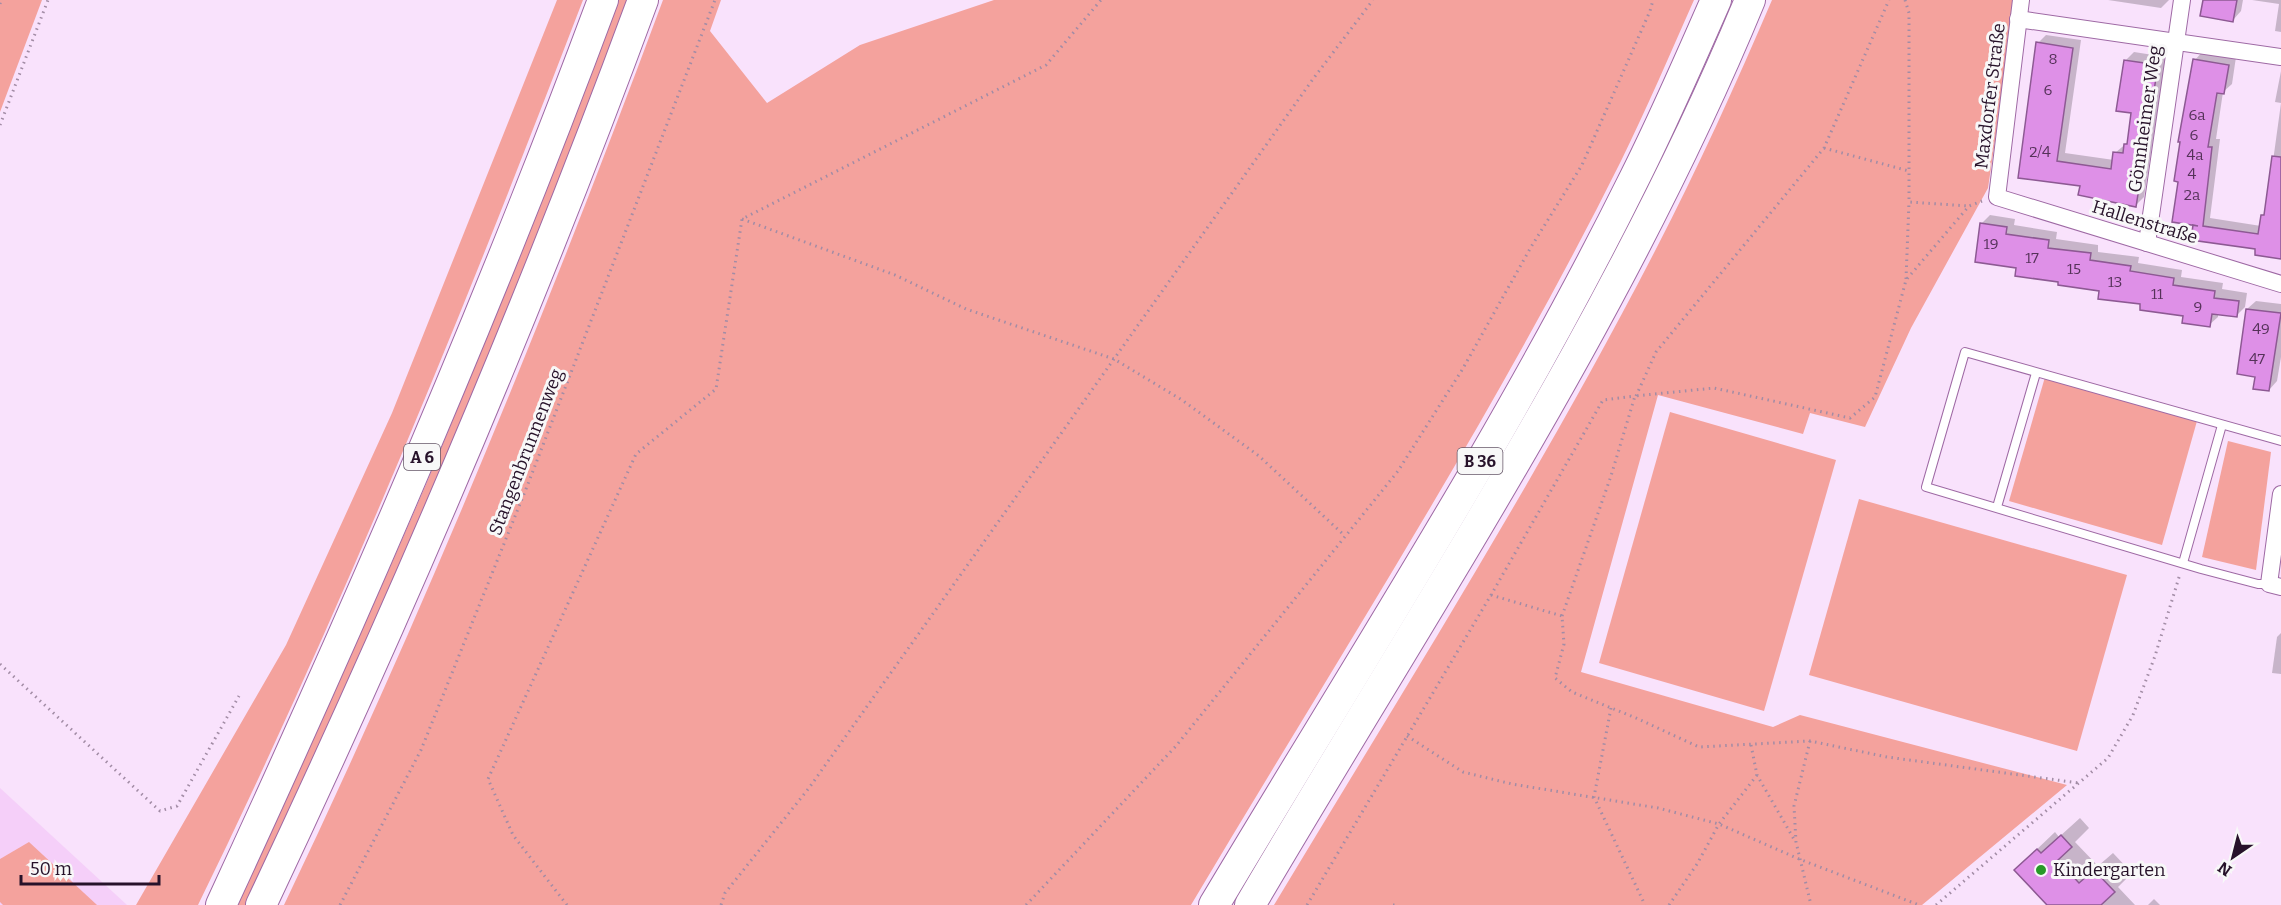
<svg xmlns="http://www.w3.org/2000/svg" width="2281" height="905" font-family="Bitter,serif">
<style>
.built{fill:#f5cff9}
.green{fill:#f4a29d}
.shadow{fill:#0003}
.building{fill:#de90e7;stroke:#8d5993;stroke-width:1.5}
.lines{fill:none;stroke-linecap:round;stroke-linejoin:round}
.lane-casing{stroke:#9e69a4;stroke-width:10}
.street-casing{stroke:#9e69a4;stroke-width:18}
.highway-casing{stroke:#9e69a4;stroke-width:32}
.path{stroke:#a28ca5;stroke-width:3;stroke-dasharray:1.5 4.5;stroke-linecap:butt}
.lane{stroke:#fff;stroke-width:8}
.street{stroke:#fff;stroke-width:16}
.highway{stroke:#fff;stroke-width:30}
.poi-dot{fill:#279928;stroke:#f8f8f8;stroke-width:2}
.labels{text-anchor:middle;stroke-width:6;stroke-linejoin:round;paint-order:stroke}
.number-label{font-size:15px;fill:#553259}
.shield{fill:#f8f8f8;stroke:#665768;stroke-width:1.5}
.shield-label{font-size:16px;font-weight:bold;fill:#27122a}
.street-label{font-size:18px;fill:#27122a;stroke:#f8f8f8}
.poi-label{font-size:18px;fill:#27122a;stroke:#f8f8f8;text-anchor:start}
</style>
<rect width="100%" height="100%" fill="#f9e2fc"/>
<polygon class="built" points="0,788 127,905 0,905"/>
<g class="green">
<polygon points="0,0 42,0 0,112"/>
<path d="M557 0H583C466 306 342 610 198 905H136L286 645 392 413Z"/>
<path d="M617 0H629L551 207 412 543 247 905H236C301 764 366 624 427 482 494 323 556 162 617 0Z"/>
<path d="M663 0H721L710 31 767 103 860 45 994 0H1694C1670 54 1647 108 1621 161 1493 418 1337 659 1191 905H284C425 610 549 307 663 0Z"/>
<path d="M1772 0H2016L1988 188 1911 328 1865 427 1810 413 1803 434 1658 395 1581 672 1773 727 1800 715 2067 785 1922 905H1274C1404 689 1540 474 1656 249 1698 168 1736 84 1772 0Z"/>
<polygon points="2045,377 2197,421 2162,545 2009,501"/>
<polygon points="1670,412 1836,460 1764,711 1599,663"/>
<polygon points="2228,441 2271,452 2256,570 2202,557"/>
<polygon points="1859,499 2127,575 2077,751 1809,675"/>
<polygon points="29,842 97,905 3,905 0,902 0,859"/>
</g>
<g class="shadow">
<polygon points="2108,0 2169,0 2161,8"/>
<polygon points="2204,0 2243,0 2241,11 2233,20"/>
<polygon points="2252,0 2281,0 2281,32 2275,31 2279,4"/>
<polygon points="2046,35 2081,40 2065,153 2114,160 2115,153 2128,142 2133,112 2126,60 2134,52 2166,57 2144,197 2136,205 2081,185 2019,177 2038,43"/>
<polygon points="2203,51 2236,57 2232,84 2223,92 2216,139 2220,139 2210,218 2261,226 2262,216 2266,212 2281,103 2275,102 2281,71 2281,258 2257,248 2193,239 2195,60"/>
<polygon points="1990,215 2015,219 2014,225 2057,232 2056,239 2098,245 2098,252 2139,257 2138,263 2182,270 2181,277 2223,283 2222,289 2247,293 2245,307 2237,315 2218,313 2218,317 2209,325 2184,315 2101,289 2060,281 2018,266 1981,224"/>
<polygon points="2256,301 2281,304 2281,357 2277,381 2269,390 2247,309"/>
<polygon points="2281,633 2281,674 2272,673 2277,637"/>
<polygon points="2080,818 2089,828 2075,842 2098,866 2113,853 2132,873 2118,887 2135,905 2049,905 2034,852 2055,832 2059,837"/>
<polygon points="2154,899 2160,905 2148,905"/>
</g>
<g class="building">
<polygon points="2203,0 2237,0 2233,22 2200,16"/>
<polygon points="2036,42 2073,48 2057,161 2111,169 2113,152 2123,153 2124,144 2127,144 2131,113 2116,111 2124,60 2158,65 2136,207 2078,195 2080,186 2018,178"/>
<polygon points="2193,59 2229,65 2224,94 2217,93 2208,147 2212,147 2203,226 2258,234 2261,215 2264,215 2272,156 2281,157 2281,259 2255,255 2255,249 2191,240 2193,225 2198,226 2172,222 2178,182 2174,181 2180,142 2178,142"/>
<polygon points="1980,223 2007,227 2006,234 2049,240 2048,248 2091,253 2090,260 2131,266 2130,271 2174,278 2173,285 2215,291 2214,298 2239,301 2237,317 2212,314 2210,327 2182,323 2183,316 2140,310 2140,304 2098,299 2099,291 2058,285 2058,282 2015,276 2016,268 1975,262"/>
<polygon points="2246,309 2281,313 2269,391 2253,389 2255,377 2237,374"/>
<polygon points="2061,835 2072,847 2058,860 2079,883 2094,870 2115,892 2101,905 2047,905 2014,870 2037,849 2041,853"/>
</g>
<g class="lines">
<g class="lane-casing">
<g id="lane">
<polyline points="1997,507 2036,373"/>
<polyline points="2183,563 2222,425"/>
<polyline points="2269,584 2258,584 2201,569 1926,487 1965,352 2281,441"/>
</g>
</g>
<g class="street-casing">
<g id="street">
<polyline points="2021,0 1997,197 2281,284"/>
<polyline points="2018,19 2281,57"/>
<polyline points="2147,243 2182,0"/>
<polyline points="2281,494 2269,584 2281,587"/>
</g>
</g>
<g class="highway-casing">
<g id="highway">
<path d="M221 905C359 607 489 307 603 0"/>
<path d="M261 905C401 609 530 307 643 0"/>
<path d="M1214 905C1356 667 1508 433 1631 185 1662 124 1689 62 1716 0"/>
<path d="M1250 905C1424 608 1618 320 1750 0"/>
</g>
</g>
<g class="path">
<polyline points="1905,0 1909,13 1909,202 1969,206"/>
<polyline points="0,4 1,0"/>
<polyline points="0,125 48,0"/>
<polyline points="1824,148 1909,171"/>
<polyline points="742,219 895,275 966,309 1114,359 1182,400 1259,456 1345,536"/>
<polyline points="1906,279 1909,202"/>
<polyline points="1636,396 1656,352 1824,148 1889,0"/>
<polyline points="1491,595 1562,616 1564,644 1555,678 1572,692 1636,718 1699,747 1810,741 1887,757 2079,783"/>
<polyline points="1562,616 1611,476 1635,396 1714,388 1850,418 1875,397 1906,280 1969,206 1982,201"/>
<polyline points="0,664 160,811 177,806 239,696"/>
<polyline points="1611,708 1594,797 1645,905"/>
<polyline points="1407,736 1463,772 1512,784 1658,808 1719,824 1799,859 1919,905"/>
<polyline points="1810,741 1794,806 1796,842 1811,905"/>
<polyline points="1751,745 1757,775 1795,841"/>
<polyline points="340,905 421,750 526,489 715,0"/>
<polyline points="567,905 513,835 488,779 636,454 716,389 742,219 1046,65 1101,0"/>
<polyline points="721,905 725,893 809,788 1313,79 1373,0"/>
<polyline points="1026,905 1176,746 1398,471 1462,370 1531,247 1582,165 1650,11 1653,0"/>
<polyline points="1307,905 1491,595 1603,400 1635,396"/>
<polyline points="1393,905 1395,905"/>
<polyline points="1669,905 1697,864 1719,824 1757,775"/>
<polyline points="1936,905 2108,758 2133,715 2155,656 2180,574"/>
</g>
<use href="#lane" class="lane"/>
<use href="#street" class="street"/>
<use href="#highway" class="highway"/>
</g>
<circle class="poi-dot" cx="2041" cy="870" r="6"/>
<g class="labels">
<g class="number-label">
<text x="2053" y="64">8</text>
<text x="2048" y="95">6</text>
<text x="2197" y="120">6a</text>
<text x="2194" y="140">6</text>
<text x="2040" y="157">2/4</text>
<text x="2195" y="160">4a</text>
<text x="2192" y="179">4</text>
<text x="2192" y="200">2a</text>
<text x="1991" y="249">19</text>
<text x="2032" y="263">17</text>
<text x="2074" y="274">15</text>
<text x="2115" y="287">13</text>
<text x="2157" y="299">11</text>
<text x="2198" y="312">9</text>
<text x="2261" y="334">49</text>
<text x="2257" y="364">47</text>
</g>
<g class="shield">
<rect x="404" y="444" width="36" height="26" rx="4.5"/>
<rect x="1457.5" y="448" width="45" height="26" rx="4.5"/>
</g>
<g class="shield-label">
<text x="422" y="463">A 6</text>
<text x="1480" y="467">B 36</text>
</g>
<g class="street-label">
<text transform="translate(1990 96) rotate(-83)" y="6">Maxdorfer Straße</text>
<text transform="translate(2145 119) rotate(-82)" y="6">Gönnheimer Weg</text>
<text transform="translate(2145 222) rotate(17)" y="6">Hallenstraße</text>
<text transform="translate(526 452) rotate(-69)" y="6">Stangenbrunnenweg</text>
</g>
<g class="poi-label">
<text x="2053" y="876">Kindergarten</text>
</g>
</g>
<g transform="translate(2233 857) rotate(215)" stroke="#f8f8f8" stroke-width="4.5" paint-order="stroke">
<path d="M0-4.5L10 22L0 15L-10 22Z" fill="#27122a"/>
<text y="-9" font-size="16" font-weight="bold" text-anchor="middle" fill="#27122a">N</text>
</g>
<path d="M21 875v9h138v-9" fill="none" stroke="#27122a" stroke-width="3"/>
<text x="30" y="875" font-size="18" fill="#27122a" stroke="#f8f8f8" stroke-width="4.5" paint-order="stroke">50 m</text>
</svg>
